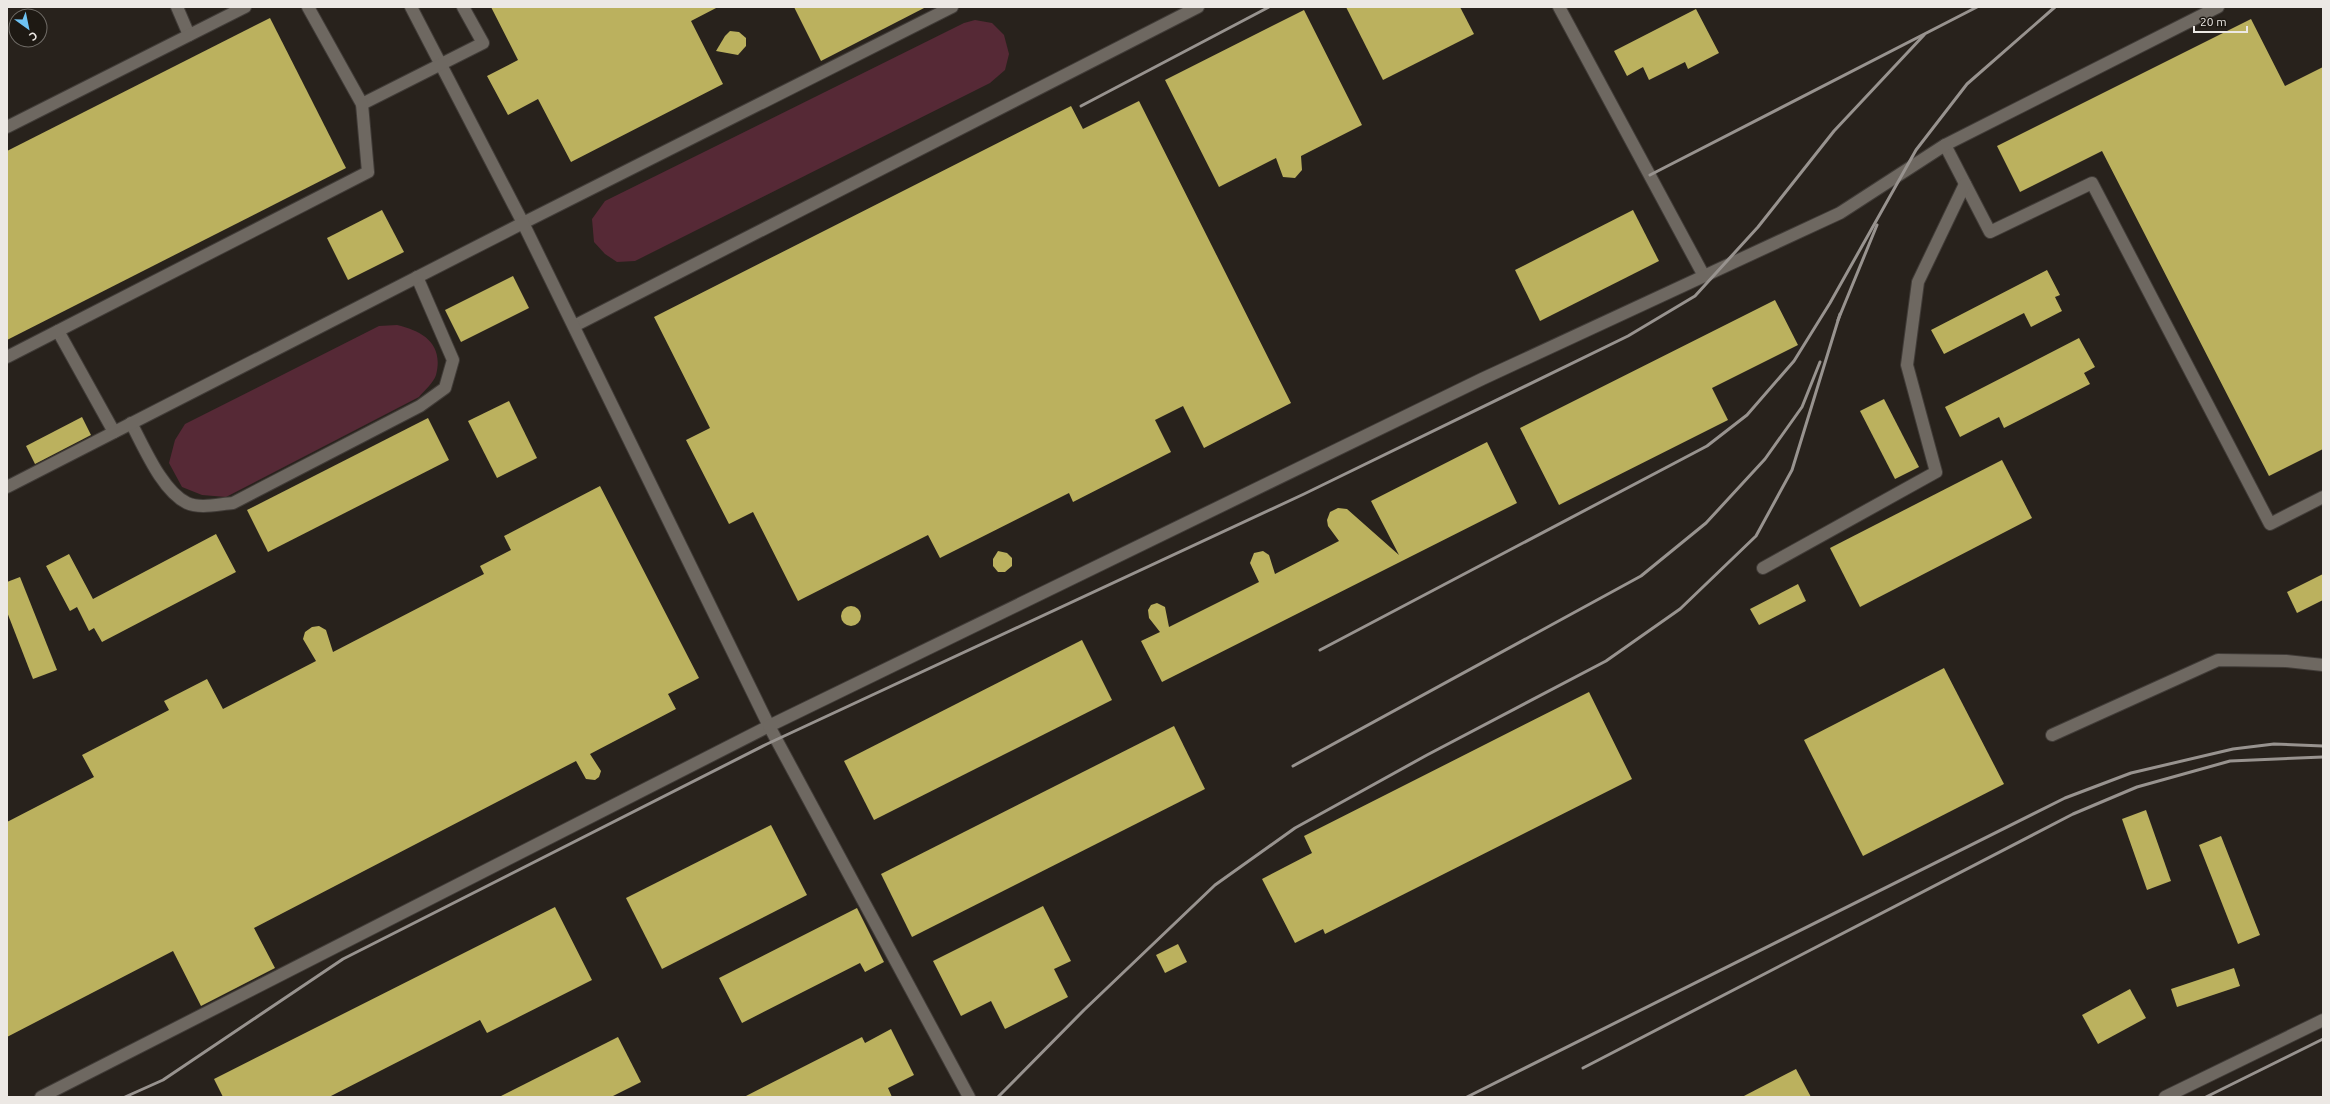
<svg xmlns="http://www.w3.org/2000/svg" width="2330" height="1104" font-family="Ubuntu,sans-serif">
<style>
.green{fill:#562936}
.building{fill:#bbb15e}
.lines{fill:none;stroke-linecap:round;stroke-linejoin:round}
.minor-casing{stroke:#413c38;stroke-width:14}
.minor{stroke:#6e6861;stroke-width:12}
.rail{stroke:#98938f;stroke-width:3}
</style>
<rect width="100%" height="100%" fill="#28221c"/>
<g class="green">
<polygon points="975,20 992,23 1004,35 1009,54 1005,70 990,83 635,261 617,262 605,254 594,242 592,219 605,201 964,23"/>
<path d="M397 325C423 331 444 344 436 375 434 382 424 391 419 397L226 497 202 495 182 487 169 463 175 440 185 424 379 326Z"/>
</g>
<g class="building">
<polygon points="491,7 718,7 691,21 723,84 571,162 538,99 508,115 487,76 518,60"/>
<polygon points="794,7 926,7 821,61"/>
<polygon points="1346,7 1460,7 1474,34 1383,80"/>
<polygon points="1696,9 1719,53 1688,69 1685,62 1649,80 1643,67 1627,76 1614,51"/>
<polygon points="1304,10 1362,125 1301,156 1302,170 1295,178 1283,177 1276,158 1219,187 1165,80"/>
<polygon points="270,18 346,168 7,340 7,151"/>
<polygon points="2251,19 2285,86 2323,67 2323,449 2269,476 2102,151 2020,192 1997,146"/>
<polygon points="730,31 739,32 746,38 746,46 738,55 716,51 725,36"/>
<polygon points="1139,101 1291,403 1204,448 1183,406 1155,420 1171,452 1124,476 1073,502 1069,493 940,558 928,535 798,601 753,512 729,524 686,440 710,428 654,317 1071,106 1083,129"/>
<polygon points="382,210 404,252 348,280 327,238"/>
<polygon points="1633,210 1659,261 1540,321 1515,270"/>
<polygon points="2047,270 2060,295 2055,297 2062,311 2031,327 2024,313 1944,354 1931,330"/>
<polygon points="513,276 529,308 461,342 445,310"/>
<polygon points="1775,300 1798,345 1712,388 1728,420 1559,505 1520,428"/>
<polygon points="2079,338 2095,367 2084,373 2090,384 2004,428 1999,417 1960,437 1945,407"/>
<polygon points="1884,399 1919,467 1895,479 1860,411"/>
<polygon points="509,401 537,458 497,478 468,421"/>
<polygon points="82,417 91,435 35,464 26,446"/>
<polygon points="428,418 449,460 268,552 247,510"/>
<polygon points="1487,442 1517,503 1162,682 1141,641 1160,632 1149,618 1148,610 1151,605 1157,603 1165,607 1169,627 1259,582 1250,563 1254,553 1263,551 1269,555 1275,574 1339,541 1328,526 1327,520 1330,512 1338,508 1347,509 1399,555 1371,501"/>
<polygon points="2002,460 2032,518 1860,607 1830,548"/>
<polygon points="600,486 699,678 668,694 676,709 590,754 601,771 599,777 595,780 586,779 576,761 254,928 275,968 201,1006 173,951 7,1037 7,822 94,777 82,755 169,710 164,701 207,679 223,709 316,661 303,639 305,632 312,627 319,626 326,630 333,652 484,574 480,566 511,550 504,536"/>
<polygon points="216,534 236,572 102,642 94,628 89,631 77,607 70,611 46,566 69,554 93,599"/>
<polygon points="998,551 1007,553 1012,558 1012,566 1005,572 998,572 993,566 993,559"/>
<polygon points="2323,574 2323,600 2297,613 2287,592"/>
<polygon points="20,577 57,670 33,679 7,612 7,582"/>
<polygon points="1798,584 1806,601 1759,625 1750,609"/>
<circle cx="851" cy="616" r="10"/>
<polygon points="1082,640 1112,700 874,820 844,761"/>
<polygon points="1944,668 2004,784 1863,856 1804,740"/>
<polygon points="1589,692 1632,779 1325,934 1323,929 1295,943 1262,879 1312,853 1304,836"/>
<polygon points="1174,726 1205,789 912,937 881,874"/>
<polygon points="2146,810 2171,881 2147,890 2122,819"/>
<polygon points="771,825 807,895 662,969 626,898"/>
<polygon points="2221,836 2260,935 2238,944 2199,845"/>
<polygon points="1043,906 1071,961 1054,969 1068,997 1005,1029 991,1001 961,1016 933,961"/>
<polygon points="555,907 592,980 487,1033 480,1020 329,1097 223,1097 214,1079"/>
<polygon points="857,908 884,962 865,972 860,963 742,1023 719,978"/>
<polygon points="1178,944 1187,962 1165,973 1156,955"/>
<polygon points="2234,968 2240,986 2177,1007 2171,989"/>
<polygon points="2130,989 2146,1018 2098,1044 2082,1015"/>
<polygon points="891,1029 914,1075 888,1088 892,1097 744,1097 862,1037 865,1043"/>
<polygon points="618,1037 641,1082 611,1097 499,1097"/>
<polygon points="1796,1069 1811,1097 1742,1097"/>
</g>
<g class="lines">
<g class="minor-casing">
<g id="minor">
<polyline points="177,7 189,35"/>
<polyline points="411,7 523,223 952,7"/>
<polyline points="1559,7 1704,276"/>
<polyline points="362,104 483,43 463,7"/>
<polyline points="7,127 245,7"/>
<polyline points="1945,145 1990,232 2092,183 2270,524 2323,497"/>
<polyline points="574,326 1198,7"/>
<polyline points="58,331 114,432"/>
<polyline points="7,357 368,172 362,104 308,7"/>
<path d="M131 423C144 447 162 491 187 503 200 509 219 504 233 503L420 406 445 388 453 360 417 277"/>
<polyline points="7,487 523,223 769,726 41,1097"/>
<polyline points="1763,568 1936,472 1907,365 1918,282 1965,184"/>
<polyline points="2052,735 2218,660 2286,661 2323,665"/>
<polyline points="969,1097 769,726 1482,379 1840,213 1945,145 2218,7"/>
<polyline points="2165,1097 2323,1020"/>
</g>
</g>
<use href="#minor" class="minor"/>
<g class="rail">
<polyline points="1081,106 1269,7"/>
<polyline points="1650,175 1977,7"/>
<polyline points="1838,320 1877,225"/>
<polyline points="1320,650 1707,446 1747,415 1794,361 1830,303 1916,150 1967,84 2055,7"/>
<polyline points="1293,766 1641,576 1706,523 1765,459 1802,407 1820,362"/>
<polyline points="1583,1068 2073,814 2137,787 2230,761 2323,757"/>
<polyline points="125,1097 163,1080 343,959 767,744 1304,494 1628,336 1695,296 1758,227 1834,131 1924,35"/>
<polyline points="998,1097 1084,1010 1215,885 1295,828 1427,755 1606,661 1680,609 1756,536 1792,470 1840,314"/>
<polyline points="1467,1097 2065,798 2131,773 2233,749 2274,744 2323,746"/>
<polyline points="2206,1097 2323,1039"/>
</g>
</g>
<rect width="2330" height="1104" fill="none" stroke="#ece8e4" stroke-width="16"/>
<g transform="translate(28 28) rotate(147)"><circle r="19" fill="#1e1913" stroke="#706c67"/>
<path d="M0-3L7 15L0 10L-7 15Z" fill="#6ec2f3"/>
<text y="-6" font-size="11" font-weight="bold" text-anchor="middle" fill="#ece8e4">С</text>
</g>
<path d="M2194 26v6h53v-6" fill="none" stroke="#ece8e4" stroke-width="2"/>
<text x="2200" y="26" font-size="12" fill="#ece8e4" stroke="#1e1913" stroke-width="3" paint-order="stroke">20 m</text>
</svg>
